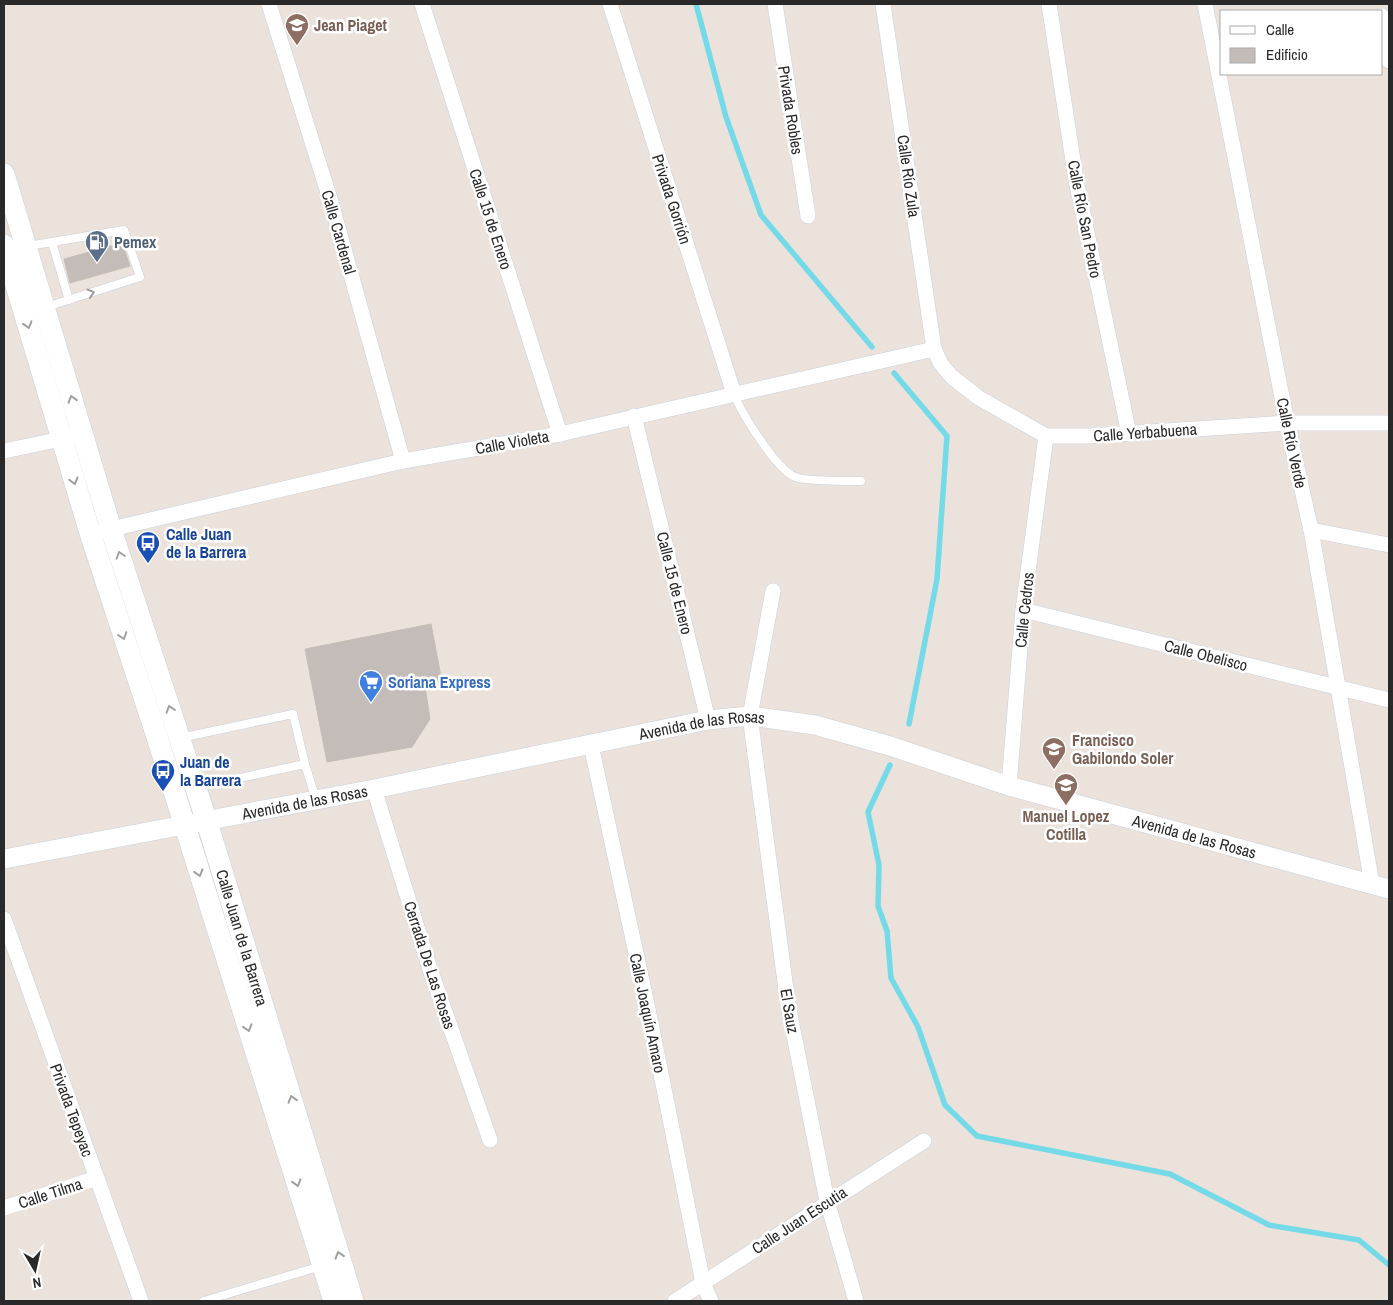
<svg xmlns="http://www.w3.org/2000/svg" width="1393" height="1305" font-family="'Archivo Narrow',sans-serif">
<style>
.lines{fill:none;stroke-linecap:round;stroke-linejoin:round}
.stream{stroke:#75dae7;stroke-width:5.5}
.building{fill:#c3bcb9;stroke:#c6beb6}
.service-casing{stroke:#cad0da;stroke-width:9}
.minor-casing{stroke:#cad0da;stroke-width:16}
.tertiary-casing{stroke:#cad0da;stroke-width:20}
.secondary-casing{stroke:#cad0da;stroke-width:22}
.service{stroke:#fff;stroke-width:8}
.minor{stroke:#fff;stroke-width:15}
.tertiary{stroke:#fff;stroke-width:19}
.secondary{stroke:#fff;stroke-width:21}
.oneway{stroke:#9f9f9f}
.labels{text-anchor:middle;stroke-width:5;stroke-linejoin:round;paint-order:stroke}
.education-label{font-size:16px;font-weight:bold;fill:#785e54;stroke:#fff;text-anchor:start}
.street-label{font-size:16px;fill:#292929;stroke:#fff}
.service-label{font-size:16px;font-weight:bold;fill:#4e5e75;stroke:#fff;text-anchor:start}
.transit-label{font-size:16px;font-weight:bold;fill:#164399;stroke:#fff;text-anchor:start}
.shop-label{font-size:16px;font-weight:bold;fill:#366cbe;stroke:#fff;text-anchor:start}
</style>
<rect width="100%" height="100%" fill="#ebe2dc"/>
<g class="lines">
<g class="stream">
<polyline points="696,4 726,117 761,215 872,347"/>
<polyline points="894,373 947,436 937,579 909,724"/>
<polyline points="890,765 868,812 879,865 878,906 887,931 891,978 918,1027 945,1105 977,1136 1170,1174 1269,1225 1359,1240 1389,1265"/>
</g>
</g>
<g class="building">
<polygon points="122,243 130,266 70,283 64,259"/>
<polygon points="431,624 442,682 425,686 430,719 412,747 327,762 305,649"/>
</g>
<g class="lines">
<g class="service-casing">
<g id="service">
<polyline points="52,242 69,300"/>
<polyline points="28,246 124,230 140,277 46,307"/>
<path d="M734 394C742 414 776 469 795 477 803 481 849 481 861 481"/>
<polyline points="180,738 293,714 305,764"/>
<polyline points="198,787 305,764 316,800"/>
<polyline points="204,1301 321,1266"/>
</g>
</g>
<g class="minor-casing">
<g id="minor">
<polyline points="269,4 330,199 403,461"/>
<polyline points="422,4 560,434"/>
<polyline points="610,4 734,394"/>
<polyline points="775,4 808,216"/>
<polyline points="883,4 934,349 941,364 952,377 979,398 1046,436 1089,436 1287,423 1389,423"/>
<polyline points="1049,4 1076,180 1129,434"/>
<polyline points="1205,4 1287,423 1311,530 1372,884"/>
<polyline points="1382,16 1389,61"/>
<polyline points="634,416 708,720"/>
<polyline points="4,451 71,437"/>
<polyline points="1311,530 1389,545"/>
<polyline points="103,531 403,461 560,434 934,349"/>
<polyline points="773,591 750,716 788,1005 827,1201 856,1301"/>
<polyline points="1023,610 1389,700"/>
<polyline points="591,745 648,1009 703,1283 711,1301"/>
<polyline points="1009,786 1023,610 1046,436"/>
<polyline points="374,789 430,969 490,1140"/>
<polyline points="4,919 141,1301"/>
<polyline points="4,1208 97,1178"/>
<polyline points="675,1301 924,1141"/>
</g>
</g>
<g class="tertiary-casing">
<g id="tertiary">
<path id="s1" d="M4 859 374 789 708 720 750 716 815 725 890 746 1009 786 1389 889"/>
</g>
</g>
<g class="secondary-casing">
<g id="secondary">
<path id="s2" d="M4 174 111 529 207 822 353 1301"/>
<polyline points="4,245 90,533 158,740 334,1301"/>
</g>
</g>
<use href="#service" class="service"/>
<use href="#minor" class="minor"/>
<use href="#tertiary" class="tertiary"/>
<use href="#secondary" class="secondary"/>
</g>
<defs><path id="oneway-chevron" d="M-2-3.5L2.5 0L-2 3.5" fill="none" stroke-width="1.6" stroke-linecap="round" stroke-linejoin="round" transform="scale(1.25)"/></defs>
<g class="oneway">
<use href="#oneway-chevron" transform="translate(91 293) rotate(-17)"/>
<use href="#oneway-chevron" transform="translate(28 325) rotate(73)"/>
<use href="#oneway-chevron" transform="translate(72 399) rotate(-107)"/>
<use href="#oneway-chevron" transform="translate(74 481) rotate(74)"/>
<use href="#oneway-chevron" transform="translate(120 555) rotate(-108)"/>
<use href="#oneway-chevron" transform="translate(123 636) rotate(72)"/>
<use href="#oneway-chevron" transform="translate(170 709) rotate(-108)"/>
<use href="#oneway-chevron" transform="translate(199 873) rotate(73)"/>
<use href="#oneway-chevron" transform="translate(248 1028) rotate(73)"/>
<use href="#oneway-chevron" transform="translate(292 1099) rotate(-107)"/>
<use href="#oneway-chevron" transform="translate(297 1183) rotate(73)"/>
<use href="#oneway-chevron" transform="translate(339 1255) rotate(-107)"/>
</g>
<defs>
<g id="school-pin" transform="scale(1.25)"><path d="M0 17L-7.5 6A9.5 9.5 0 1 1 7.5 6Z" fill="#8d6e63" stroke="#fff"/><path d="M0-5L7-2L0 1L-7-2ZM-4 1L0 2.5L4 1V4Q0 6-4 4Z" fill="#fff"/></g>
<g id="fuel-pin" transform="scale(1.25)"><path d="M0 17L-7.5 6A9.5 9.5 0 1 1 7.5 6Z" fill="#5c6f8a" stroke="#fff"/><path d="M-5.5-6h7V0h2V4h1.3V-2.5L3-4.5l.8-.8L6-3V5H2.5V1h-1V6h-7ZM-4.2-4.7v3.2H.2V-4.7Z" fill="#fff"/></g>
<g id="bus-pin" transform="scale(1.25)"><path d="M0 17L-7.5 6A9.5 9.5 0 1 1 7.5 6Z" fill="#1a4fb4" stroke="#fff"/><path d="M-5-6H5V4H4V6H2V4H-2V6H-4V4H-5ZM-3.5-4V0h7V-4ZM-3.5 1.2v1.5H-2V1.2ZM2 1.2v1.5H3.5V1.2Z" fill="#fff"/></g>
<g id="supermarket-pin" transform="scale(1.25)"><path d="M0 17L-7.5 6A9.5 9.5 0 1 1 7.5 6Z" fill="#3f7fe0" stroke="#fff"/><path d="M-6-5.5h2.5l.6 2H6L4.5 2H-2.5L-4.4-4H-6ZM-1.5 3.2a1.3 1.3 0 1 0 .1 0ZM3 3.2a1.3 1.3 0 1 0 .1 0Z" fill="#fff"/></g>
</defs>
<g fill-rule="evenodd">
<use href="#school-pin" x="297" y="25"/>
<use href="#fuel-pin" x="97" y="242"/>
<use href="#bus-pin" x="148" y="543"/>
<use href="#supermarket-pin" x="371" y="682"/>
<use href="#school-pin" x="1054" y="749"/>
<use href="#bus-pin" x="163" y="771"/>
<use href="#school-pin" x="1066" y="785"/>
</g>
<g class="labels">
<g class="education-label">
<text x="314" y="31">Jean Piaget</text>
<text x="1072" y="746">Francisco<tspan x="1072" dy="18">Gabilondo Soler</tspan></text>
<text x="1066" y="822" text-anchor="middle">Manuel Lopez<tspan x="1066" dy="18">Cotilla</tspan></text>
</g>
<g class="street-label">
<text transform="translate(791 110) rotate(81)" y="6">Privada Robles</text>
<text transform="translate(909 176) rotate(82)" y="6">Calle Río Zula</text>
<text transform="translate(672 199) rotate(72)" y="6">Privada Gorrión</text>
<text transform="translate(491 219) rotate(72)" y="6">Calle 15 de Enero</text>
<text transform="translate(1085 219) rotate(79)" y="6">Calle Río San Pedro</text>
<text transform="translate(339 232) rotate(74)" y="6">Calle Cardenal</text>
<text transform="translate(1145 432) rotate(-4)" y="6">Calle Yerbabuena</text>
<text transform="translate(512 442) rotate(-10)" y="6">Calle Violeta</text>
<text transform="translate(1292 443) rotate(78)" y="6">Calle Río Verde</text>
<text transform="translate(675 583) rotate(76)" y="6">Calle 15 de Enero</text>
<text transform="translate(1024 610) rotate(-84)" y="6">Calle Cedros</text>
<text transform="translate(1206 655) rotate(14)" y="6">Calle Obelisco</text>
<text dy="6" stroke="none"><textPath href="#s1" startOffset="711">Avenida de las Rosas</textPath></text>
<text dy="6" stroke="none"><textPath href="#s1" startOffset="306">Avenida de las Rosas</textPath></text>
<text dy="6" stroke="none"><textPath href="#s1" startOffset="1221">Avenida de las Rosas</textPath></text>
<text dy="6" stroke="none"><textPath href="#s2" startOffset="800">Calle Juan de la Barrera</textPath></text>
<text transform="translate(430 965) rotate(72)" y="6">Cerrada De Las Rosas</text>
<text transform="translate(790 1011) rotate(80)" y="6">El Sauz</text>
<text transform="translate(648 1013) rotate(78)" y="6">Calle Joaquín Amaro</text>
<text transform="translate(72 1110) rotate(70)" y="6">Privada Tepeyac</text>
<text transform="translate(50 1193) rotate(-18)" y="6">Calle Tilma</text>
<text transform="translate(799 1220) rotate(-33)" y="6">Calle Juan Escutia</text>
</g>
<g class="service-label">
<text x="114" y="248">Pemex</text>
</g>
<g class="transit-label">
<text x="166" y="540">Calle Juan<tspan x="166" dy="18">de la Barrera</tspan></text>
<text x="180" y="768">Juan de<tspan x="180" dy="18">la Barrera</tspan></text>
</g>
<g class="shop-label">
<text x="388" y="688">Soriana Express</text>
</g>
</g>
<rect width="1393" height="1305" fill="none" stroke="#292929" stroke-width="10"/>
<rect x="1220" y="10" width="162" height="65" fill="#ffffff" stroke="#a9a9a9"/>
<rect x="1230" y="26" width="25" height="8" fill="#ffffff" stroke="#a9a9a9"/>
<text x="1266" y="35" font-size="15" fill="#292929">Calle</text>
<rect x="1230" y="48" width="25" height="15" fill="#c3bcb9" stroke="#a9a9a9"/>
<text x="1266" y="60" font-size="15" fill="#292929">Edificio</text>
<g transform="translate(35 1270) rotate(171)" stroke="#ffffff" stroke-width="4" paint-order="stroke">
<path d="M0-4L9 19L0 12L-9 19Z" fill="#292929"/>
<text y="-8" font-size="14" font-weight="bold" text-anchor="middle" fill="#292929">N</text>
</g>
</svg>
